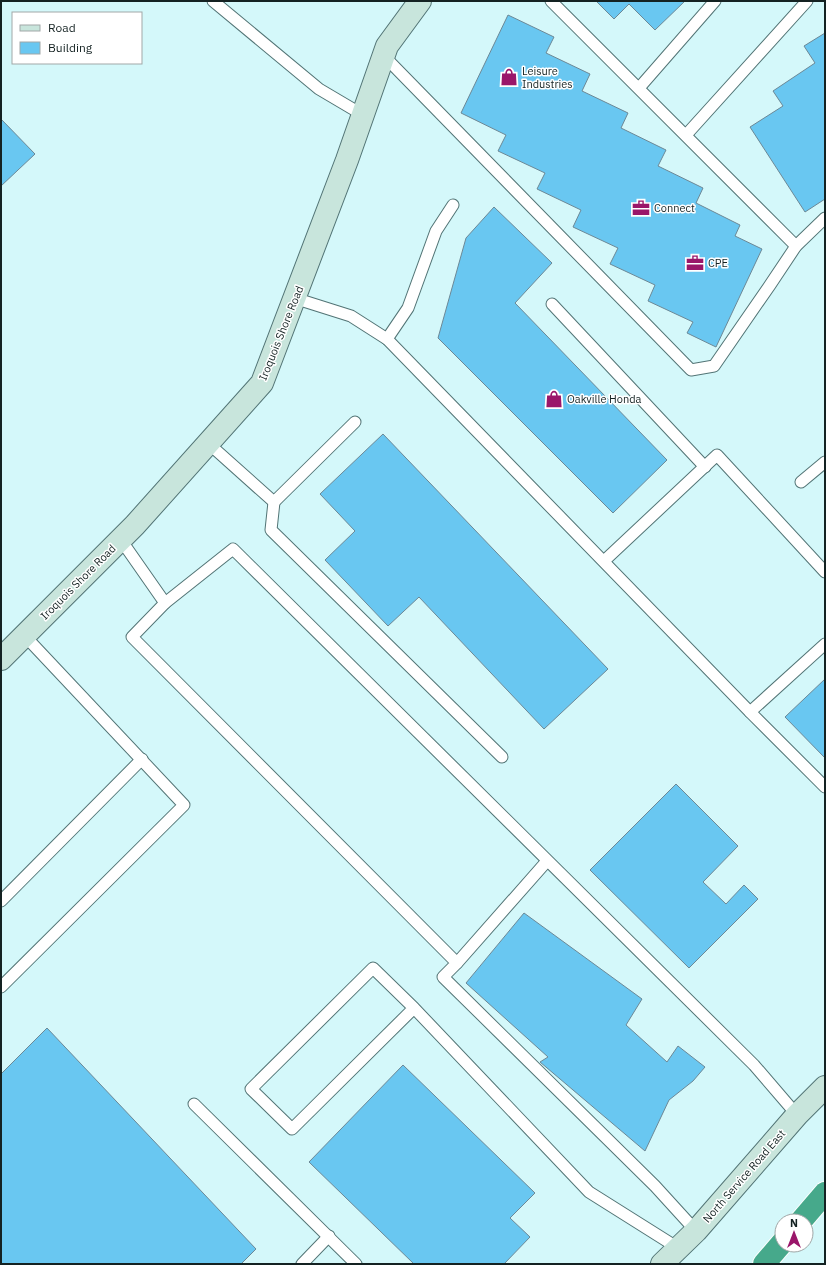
<svg xmlns="http://www.w3.org/2000/svg" width="826" height="1265" font-family="'IBM Plex Sans',sans-serif">
<style>
.building{fill:#69c7f1;stroke:#6c8896}
.lines{fill:none;stroke-linecap:round;stroke-linejoin:round}
.lane-casing{stroke:#527475;stroke-width:13}
.secondary-casing{stroke:#527475;stroke-width:24}
.highway-casing{stroke:#fff;stroke-width:24}
.lane{stroke:#fff;stroke-width:11}
.secondary{stroke:#c8e5dc;stroke-width:22}
.highway{stroke:#46a98b;stroke-width:22}
.labels{text-anchor:middle;stroke-width:3;stroke-linejoin:round;paint-order:stroke}
.poi-label{font-size:11px;fill:#142222;stroke:#fff;text-anchor:start}
.street-label{font-size:11px;fill:#142222;stroke:#fff}
</style>
<rect width="100%" height="100%" fill="#d4f8fa"/>
<g class="building">
<polygon points="596,1 685,1 655,30 629,4 614,19"/>
<polygon points="508,15 554,37 546,53 590,74 582,91 628,113 621,128 666,150 658,166 703,188 696,203 740,225 735,236 762,249 716,347 687,333 693,322 648,301 655,285 610,264 618,248 573,227 581,210 537,189 545,173 498,151 506,135 461,113"/>
<polygon points="825,33 825,199 805,212 750,127 783,106 773,91 815,63 804,46"/>
<polygon points="1,119 35,154 1,186"/>
<polygon points="494,207 552,263 515,303 667,460 613,513 438,338 466,238"/>
<polygon points="383,434 608,669 544,729 419,597 388,626 325,560 355,531 320,494"/>
<polygon points="825,679 825,758 785,717"/>
<polygon points="676,784 738,846 703,882 726,904 744,885 758,899 689,968 590,870"/>
<polygon points="524,913 642,999 626,1025 667,1062 678,1046 705,1067 693,1081 669,1100 645,1151 540,1062 548,1057 466,983"/>
<polygon points="47,1028 256,1249 241,1264 1,1264 1,1074"/>
<polygon points="403,1065 535,1193 510,1218 530,1237 504,1264 414,1264 309,1162"/>
</g>
<g class="lines">
<g class="lane-casing">
<g id="lane">
<polyline points="213,1 319,89 363,115"/>
<polyline points="551,1 796,246"/>
<polyline points="384,56 691,370 714,366 770,285 796,246 825,218"/>
<polyline points="639,88 715,1"/>
<polyline points="686,135 807,1"/>
<polyline points="294,298 351,316 387,339 750,712"/>
<polyline points="552,304 705,467"/>
<polyline points="387,339 408,308 436,231 453,205"/>
<polyline points="208,443 274,502 355,422"/>
<polyline points="801,482 825,462"/>
<polyline points="274,502 271,530 502,757"/>
<polyline points="121,540 165,603 132,637 457,963 443,977 655,1186 696,1231"/>
<polyline points="604,561 717,455 825,572"/>
<polyline points="165,603 233,549 754,1065 797,1115"/>
<polyline points="825,644 750,712 825,787"/>
<polyline points="1,901 142,759"/>
<polyline points="457,963 547,861"/>
<polyline points="1,987 184,805 24,635"/>
<polyline points="414,1008 292,1129 251,1089 373,968 414,1008 589,1192 678,1248"/>
<polyline points="194,1104 356,1264"/>
<polyline points="302,1264 329,1236"/>
</g>
</g>
<g class="secondary-casing">
<g id="secondary">
<polyline points="1,659 135,525 262,383 347,160 387,46 420,1"/>
<polyline points="662,1264 696,1231 797,1115 825,1087"/>
</g>
</g>
<g class="highway-casing">
<g id="highway">
<polyline points="801,1221 825,1193"/>
<polyline points="764,1264 782,1243"/>
</g>
</g>
<use href="#lane" class="lane"/>
<use href="#secondary" class="secondary"/>
<use href="#highway" class="highway"/>
</g>
<defs>
<g id="shop-bare" transform="scale(1.38)"><path d="M-5-2.5h2.3a2.7 3.5 0 0 1 5.4 0H5L5.5 6h-11ZM-1.5-2.5h3a1.5 2.3 0 0 0-3 0Z" fill="#9a166a" stroke="#fff" stroke-width="2.5" paint-order="stroke"/></g>
<g id="office-bare" transform="scale(1.38)"><path d="M-6-3h4V-5.5h4V-3h4V5H-6ZM-1-4.5V-3h2v-1.5ZM-6 0V1H6V0Z" fill="#9a166a" stroke="#fff" stroke-width="2.5" paint-order="stroke"/></g>
</defs>
<g fill-rule="evenodd">
<use href="#shop-bare" x="509" y="77"/>
<use href="#office-bare" x="641" y="208"/>
<use href="#office-bare" x="695" y="263"/>
<use href="#shop-bare" x="554" y="399"/>
</g>
<g class="labels">
<g class="poi-label">
<text x="522" y="75">Leisure<tspan x="522" dy="13">Industries</tspan></text>
<text x="654" y="212">Connect</text>
<text x="708" y="267">CPE</text>
<text x="567" y="403">Oakville Honda</text>
</g>
<g class="street-label">
<text transform="translate(281 333) rotate(-68)" y="4">Iroquois Shore Road</text>
<text transform="translate(78 582) rotate(-45)" y="4">Iroquois Shore Road</text>
<text transform="translate(744 1176) rotate(-49)" y="4">North Service Road East</text>
</g>
</g>
<rect width="826" height="1265" fill="none" stroke="#142222" stroke-width="4"/>
<rect x="12" y="12" width="130" height="52" fill="#ffffff" stroke="#a1a7a7"/>
<rect x="20" y="25" width="20" height="6" fill="#c8e5dc" stroke="#a1a7a7"/>
<text x="48" y="32" font-size="12" fill="#142222">Road</text>
<rect x="20" y="42" width="20" height="12" fill="#69c7f1" stroke="#a1a7a7"/>
<text x="48" y="52" font-size="12" fill="#142222">Building</text>
<g transform="translate(794 1233)"><circle r="19" fill="#ffffff" stroke="#a1a7a7"/>
<path d="M0-3L7 15L0 10L-7 15Z" fill="#9a166a"/>
<text y="-6" font-size="11" font-weight="bold" text-anchor="middle" fill="#142222">N</text>
</g>
</svg>
